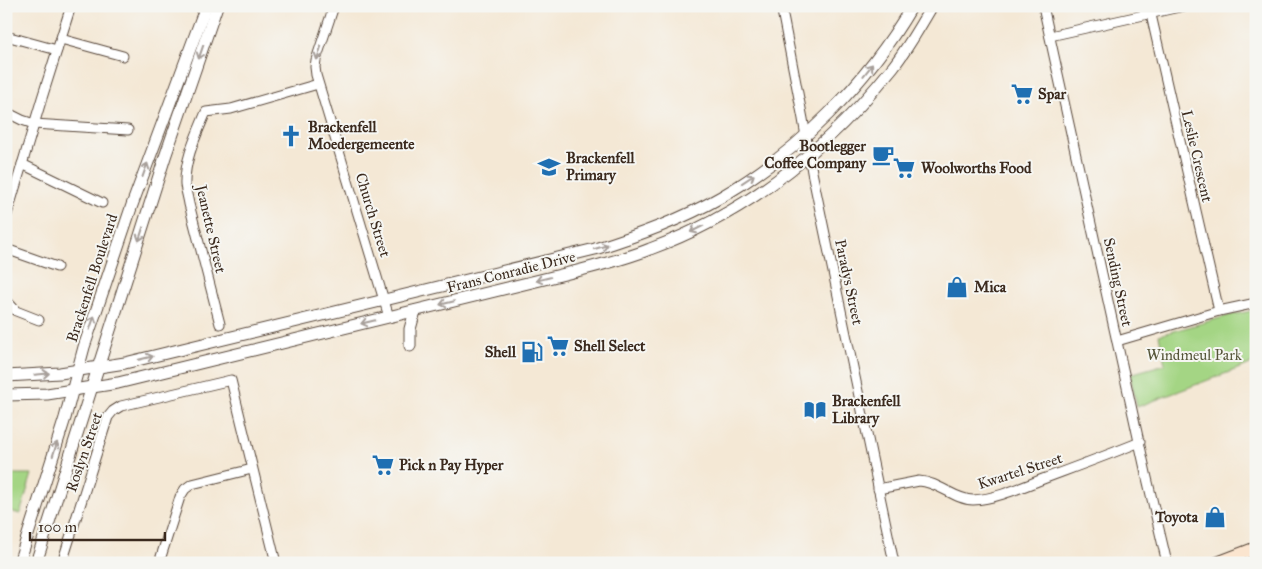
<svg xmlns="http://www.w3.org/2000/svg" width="1262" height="569" font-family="'IM FELL Great Primer',serif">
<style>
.green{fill:#a4d584;stroke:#708051}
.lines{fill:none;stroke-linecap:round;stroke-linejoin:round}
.minor-casing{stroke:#574639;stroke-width:11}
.tertiary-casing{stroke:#574639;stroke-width:13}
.secondary-casing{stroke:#574639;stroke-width:14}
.minor{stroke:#fff;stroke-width:9}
.tertiary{stroke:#fff;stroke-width:11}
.secondary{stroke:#fbe5cf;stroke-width:12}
.oneway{stroke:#a79f9a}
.labels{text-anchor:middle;stroke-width:4;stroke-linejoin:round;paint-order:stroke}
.poi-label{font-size:15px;font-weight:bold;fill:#3b2a1e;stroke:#f6f6f2;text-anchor:start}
.street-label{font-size:15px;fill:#3b2a1e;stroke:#f6f6f2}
.park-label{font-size:15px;fill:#555538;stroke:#f6f6f2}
</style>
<rect width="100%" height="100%" fill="#f6f6f2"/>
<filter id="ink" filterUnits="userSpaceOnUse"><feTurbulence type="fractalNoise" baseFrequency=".02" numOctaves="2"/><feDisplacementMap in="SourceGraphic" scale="10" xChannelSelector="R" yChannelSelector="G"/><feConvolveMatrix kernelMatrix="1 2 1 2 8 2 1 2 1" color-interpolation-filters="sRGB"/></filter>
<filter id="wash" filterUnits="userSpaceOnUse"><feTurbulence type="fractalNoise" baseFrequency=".0096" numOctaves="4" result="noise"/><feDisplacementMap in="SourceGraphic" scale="20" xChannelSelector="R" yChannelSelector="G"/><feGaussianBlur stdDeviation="1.12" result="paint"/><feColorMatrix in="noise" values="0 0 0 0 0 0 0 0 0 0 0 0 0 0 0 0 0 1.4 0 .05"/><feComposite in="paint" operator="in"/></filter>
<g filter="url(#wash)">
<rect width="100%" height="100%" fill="#f4e8d5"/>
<g class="green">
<polygon points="1256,310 1256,362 1137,407 1130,374 1165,364 1159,335 1231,315"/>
<polygon points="6,474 32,474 20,514 6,510"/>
</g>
</g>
<g filter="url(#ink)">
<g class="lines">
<g class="minor-casing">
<g id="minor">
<polyline points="334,6 316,60 315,67 316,75 389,317"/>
<polyline points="781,6 803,119 812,172 894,563"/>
<polyline points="1043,6 1147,478 1167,563"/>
<polyline points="1149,6 1219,311"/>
<polyline points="6,36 57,50"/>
<polyline points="1050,36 1184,6"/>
<polyline points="61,39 123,56"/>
<polyline points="6,112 22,120 34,124 128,130"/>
<polyline points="22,164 102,203"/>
<polyline points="6,218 42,98 71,6"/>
<polyline points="6,249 57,267"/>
<polyline points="6,300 16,311 39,320"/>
<path d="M220 324 189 204C188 198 186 191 185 185 184 160 197 134 206 112L231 109 318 84"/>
<polyline points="1117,341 1219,311 1256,303"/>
<path d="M878 489 919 481C939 482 955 500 973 500 996 499 1022 487 1043 479 1075 467 1108 455 1140 442"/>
<polyline points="62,563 108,417 113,411 121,406 231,380 276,563"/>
<polyline points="159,563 180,497 185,489 192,484 252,469"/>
</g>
</g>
<g class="tertiary-casing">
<g id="tertiary">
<polyline points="410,346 410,329 415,311"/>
<path d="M6 376 60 373 125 363 595 249C639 235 681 220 721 197 799 152 867 83 912 6"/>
<path d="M6 395 47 394 118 383 581 270C604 264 628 258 650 249 749 213 828 148 893 67 908 48 920 26 932 6"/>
<polyline points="19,563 65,418 84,347 132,205 206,6"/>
<polyline points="36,563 165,157 217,6"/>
</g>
</g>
<g class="secondary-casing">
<polyline id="secondary" points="1217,563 1256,548"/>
</g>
<use href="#minor" class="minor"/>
<use href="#tertiary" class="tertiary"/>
<use href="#secondary" class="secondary"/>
</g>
<defs><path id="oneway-shaft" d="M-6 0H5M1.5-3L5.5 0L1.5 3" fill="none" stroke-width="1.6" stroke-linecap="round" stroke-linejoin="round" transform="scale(1.25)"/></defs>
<g class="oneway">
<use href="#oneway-shaft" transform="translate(201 52) rotate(109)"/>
<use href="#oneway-shaft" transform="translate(319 53) rotate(108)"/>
<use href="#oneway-shaft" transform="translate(868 70) rotate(-52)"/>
<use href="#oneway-shaft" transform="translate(145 170) rotate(-70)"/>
<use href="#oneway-shaft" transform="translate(748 179) rotate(-34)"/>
<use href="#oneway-shaft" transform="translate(697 229) rotate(154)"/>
<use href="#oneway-shaft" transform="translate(141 234) rotate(108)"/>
<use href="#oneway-shaft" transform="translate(601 247) rotate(-17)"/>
<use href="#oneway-shaft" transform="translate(543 279) rotate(166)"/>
<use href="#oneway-shaft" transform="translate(447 303) rotate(166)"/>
<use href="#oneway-shaft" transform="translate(368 322) rotate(166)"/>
<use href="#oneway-shaft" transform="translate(92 323) rotate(-71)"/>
<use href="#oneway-shaft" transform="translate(146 358) rotate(-14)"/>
<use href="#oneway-shaft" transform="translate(42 374) rotate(-5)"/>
<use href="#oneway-shaft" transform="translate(55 449) rotate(-72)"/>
</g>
</g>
<defs>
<g id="supermarket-bare" transform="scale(1.725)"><path d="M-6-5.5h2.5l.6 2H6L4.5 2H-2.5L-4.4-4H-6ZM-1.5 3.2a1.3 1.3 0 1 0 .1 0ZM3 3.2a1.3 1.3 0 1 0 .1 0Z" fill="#1f6fb2" stroke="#f6f6f2" stroke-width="2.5" paint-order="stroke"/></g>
<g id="church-bare" transform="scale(1.725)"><path d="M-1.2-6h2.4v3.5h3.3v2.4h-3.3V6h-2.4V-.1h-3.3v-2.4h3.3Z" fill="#1f6fb2" stroke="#f6f6f2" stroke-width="2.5" paint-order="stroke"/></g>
<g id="cafe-bare" transform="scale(1.725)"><path d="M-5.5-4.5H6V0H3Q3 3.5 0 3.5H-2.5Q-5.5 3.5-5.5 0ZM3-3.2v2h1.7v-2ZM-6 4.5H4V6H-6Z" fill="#1f6fb2" stroke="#f6f6f2" stroke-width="2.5" paint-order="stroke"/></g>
<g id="school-bare" transform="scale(1.725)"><path d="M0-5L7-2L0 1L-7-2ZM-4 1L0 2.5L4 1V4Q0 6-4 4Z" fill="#1f6fb2" stroke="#f6f6f2" stroke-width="2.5" paint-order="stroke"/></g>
<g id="shop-bare" transform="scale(1.725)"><path d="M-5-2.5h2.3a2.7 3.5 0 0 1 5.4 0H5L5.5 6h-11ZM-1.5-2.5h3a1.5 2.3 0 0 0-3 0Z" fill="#1f6fb2" stroke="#f6f6f2" stroke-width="2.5" paint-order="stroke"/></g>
<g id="fuel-bare" transform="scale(1.725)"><path d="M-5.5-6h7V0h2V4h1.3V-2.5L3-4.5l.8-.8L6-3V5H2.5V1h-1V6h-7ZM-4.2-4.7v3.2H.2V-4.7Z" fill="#1f6fb2" stroke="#f6f6f2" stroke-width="2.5" paint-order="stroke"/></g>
<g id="library-bare" transform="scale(1.725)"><path d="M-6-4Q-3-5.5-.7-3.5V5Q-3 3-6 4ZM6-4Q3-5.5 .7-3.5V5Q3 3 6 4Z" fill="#1f6fb2" stroke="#f6f6f2" stroke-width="2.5" paint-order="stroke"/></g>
</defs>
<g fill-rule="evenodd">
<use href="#supermarket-bare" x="1022" y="94"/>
<use href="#church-bare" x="291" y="136"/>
<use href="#cafe-bare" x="883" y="155"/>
<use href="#school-bare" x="549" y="167"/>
<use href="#supermarket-bare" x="904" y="168"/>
<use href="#shop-bare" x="957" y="287"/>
<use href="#supermarket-bare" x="558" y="346"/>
<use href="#fuel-bare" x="532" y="352"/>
<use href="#library-bare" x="815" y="410"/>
<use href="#supermarket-bare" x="383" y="465"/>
<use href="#shop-bare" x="1215" y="517"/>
</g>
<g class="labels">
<g class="poi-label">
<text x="1038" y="99">Spar</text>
<text x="308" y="132">Brackenfell<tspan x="308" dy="17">Moedergemeente</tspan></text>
<text x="866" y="151" text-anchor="end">Bootlegger<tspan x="866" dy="17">Coffee Company</tspan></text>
<text x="566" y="163">Brackenfell<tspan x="566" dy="17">Primary</tspan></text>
<text x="921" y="173">Woolworths Food</text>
<text x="974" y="292">Mica</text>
<text x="574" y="351">Shell Select</text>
<text x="516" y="357" text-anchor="end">Shell</text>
<text x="832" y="406">Brackenfell<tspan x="832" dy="17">Library</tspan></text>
<text x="399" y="470">Pick n Pay Hyper</text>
<text x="1198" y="522" text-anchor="end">Toyota</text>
</g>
<g class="street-label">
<text transform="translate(1197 156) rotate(77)" y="5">Leslie Crescent</text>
<text transform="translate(373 215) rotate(73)" y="5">Church Street</text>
<text transform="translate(211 229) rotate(77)" y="5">Jeanette Street</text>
<text transform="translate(511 272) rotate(-14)" y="5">Frans Conradie Drive</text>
<text transform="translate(92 278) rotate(-72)" y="5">Brackenfell Boulevard</text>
<text transform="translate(849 282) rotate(78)" y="5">Paradys Street</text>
<text transform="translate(1118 282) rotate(78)" y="5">Sending Street</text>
<text transform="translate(84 452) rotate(-71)" y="5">Roslyn Street</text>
<text transform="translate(1020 471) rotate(-18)" y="5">Kwartel Street</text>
</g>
<g class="park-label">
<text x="1194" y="360">Windmeul Park</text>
</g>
</g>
<rect width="1262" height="569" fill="none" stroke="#f6f6f2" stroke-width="25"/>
<path d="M30 532v8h135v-8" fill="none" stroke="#3b2a1e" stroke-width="2.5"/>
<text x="38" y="532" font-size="15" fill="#3b2a1e" stroke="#f6f6f2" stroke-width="4" paint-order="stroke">100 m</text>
</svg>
